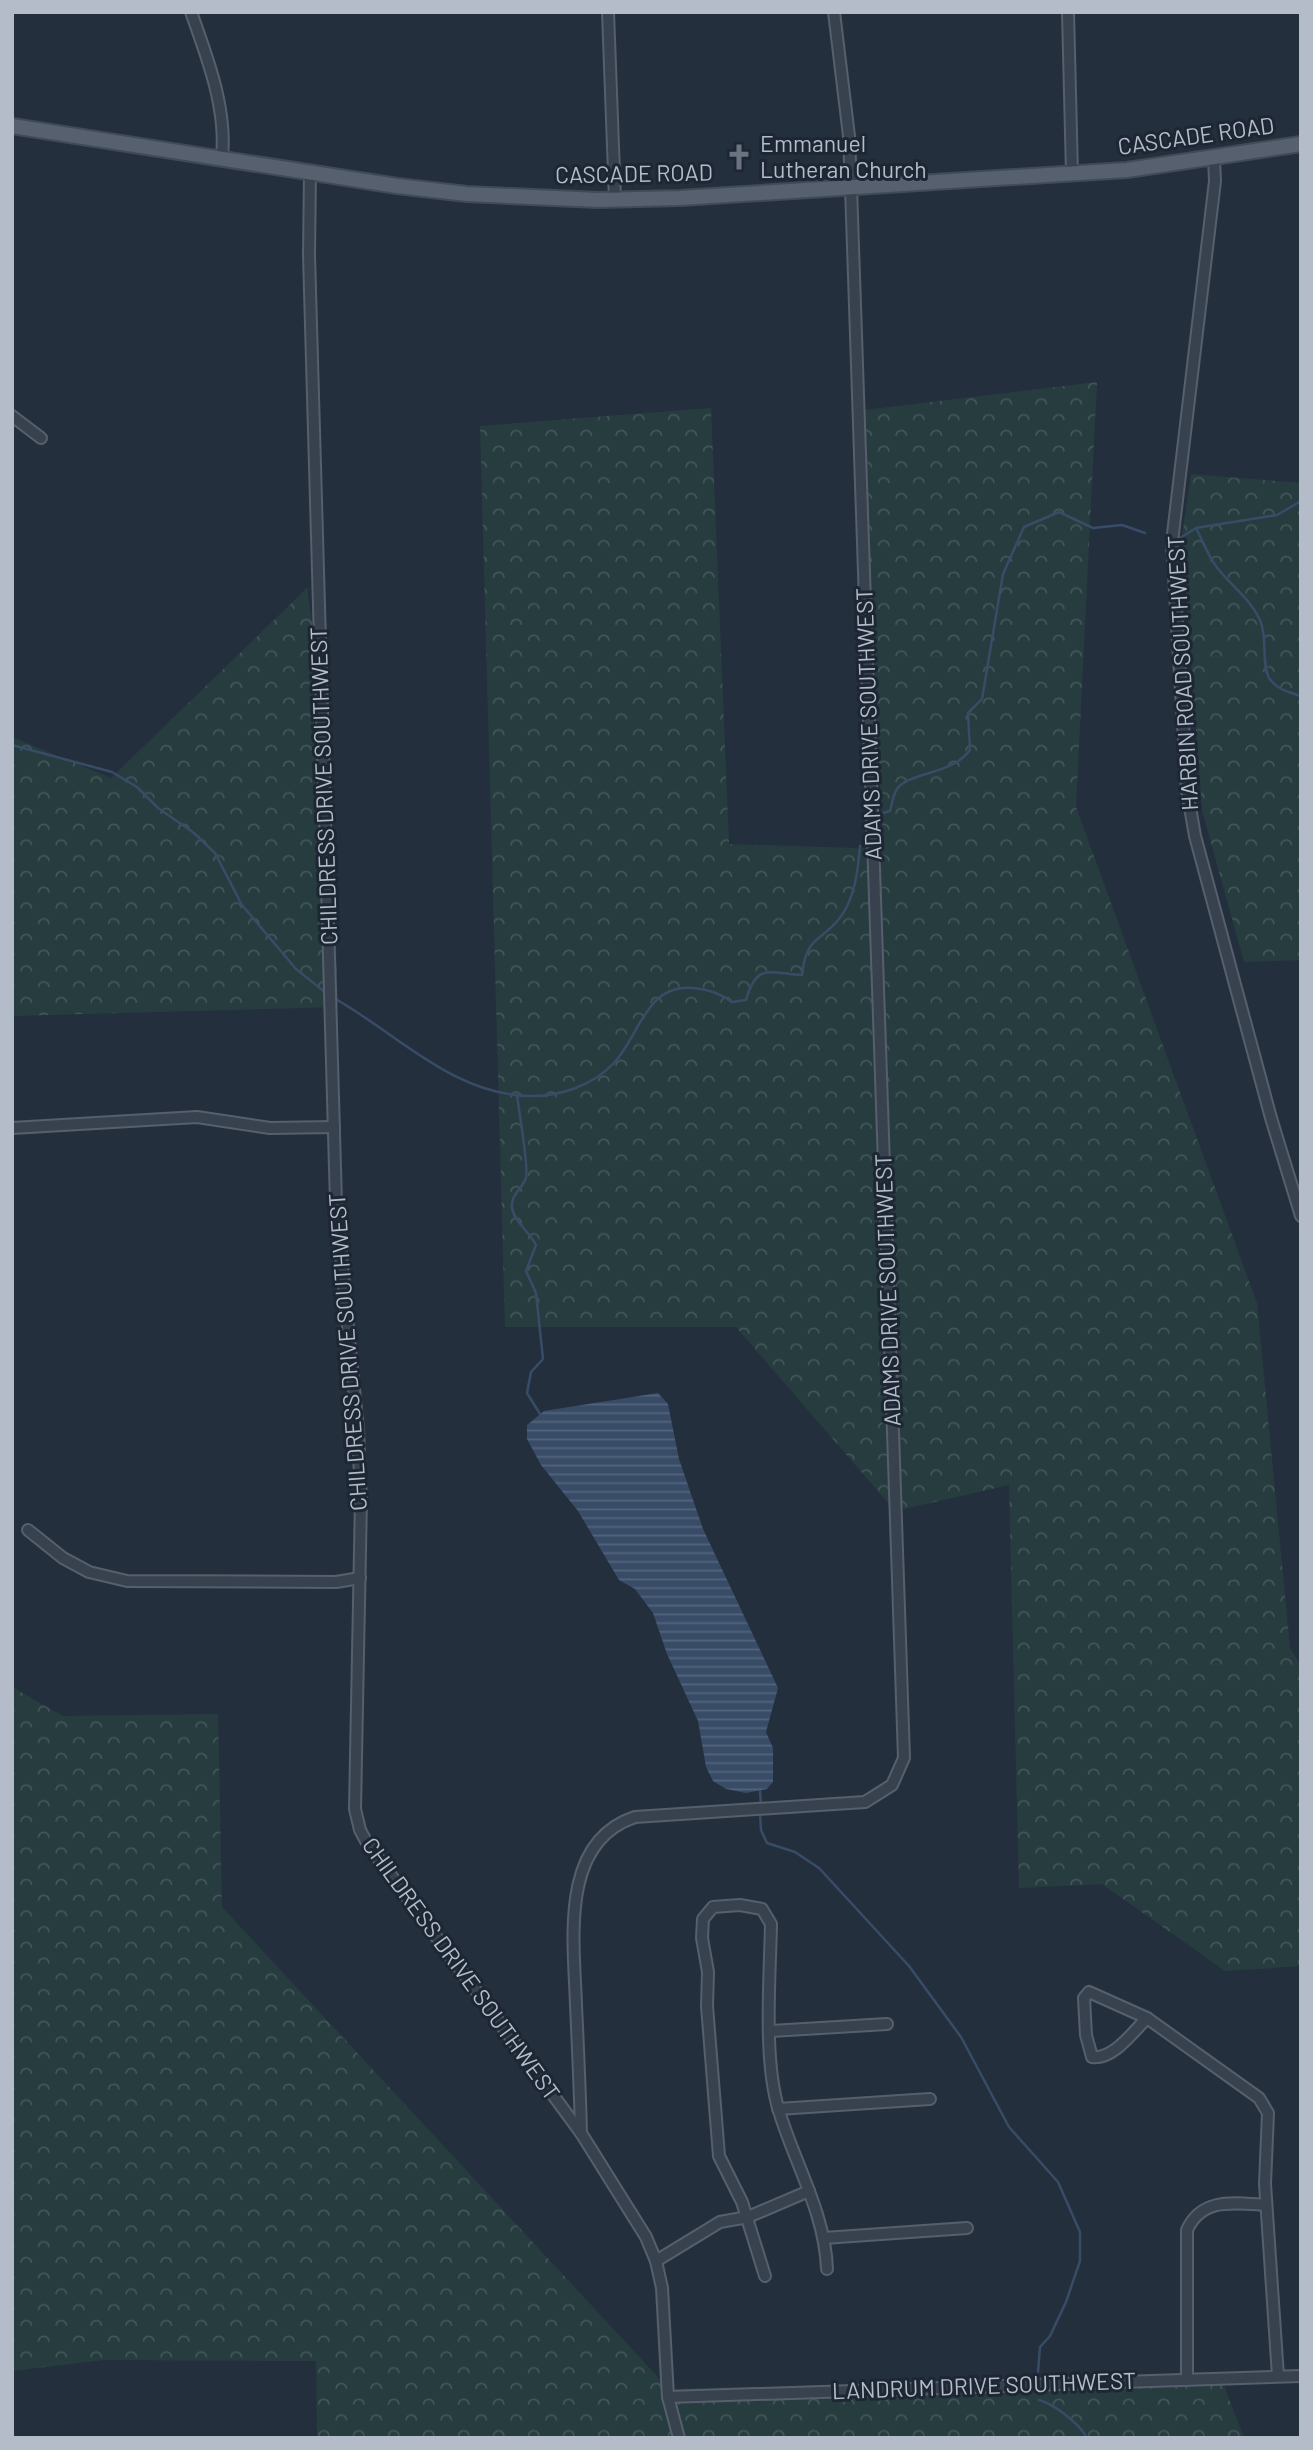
<svg xmlns="http://www.w3.org/2000/svg" width="1313" height="2450" font-family="Barlow,sans-serif">
<style>
.forest{fill:url(#forest-crowns)}
.water{fill:url(#water-rules)}
.lines{fill:none;stroke-linecap:round;stroke-linejoin:round}
.stream{stroke:#394c67;stroke-width:2.5}
.minor-casing{stroke:#565f6c;stroke-width:14}
.major-casing{stroke:#414a57;stroke-width:18}
.minor{stroke:#38414e;stroke-width:10}
.major{stroke:#56606e;stroke-width:14}
.labels{text-anchor:middle;stroke-width:6;stroke-linejoin:round;paint-order:stroke}
.street-label{font-size:23px;fill:#b4bcc9;stroke:#1d2633}
.poi-label{font-size:23px;fill:#b4bcc9;stroke:#1d2633;text-anchor:start}
</style>
<defs>
<pattern id="forest-crowns" width="20" height="18" patternUnits="userSpaceOnUse" patternTransform="scale(1.75)"><rect width="20" height="18" fill="#263c3f"/><path d="M2 6a3 3 0 1 1 6 0M12 15a3 3 0 1 1 6 0" fill="none" stroke="#435659"/></pattern>
<pattern id="water-rules" width="6" height="5" patternUnits="userSpaceOnUse" patternTransform="scale(1.75)"><rect width="6" height="5" fill="#394c67"/><path d="M0 2.5h6" fill="none" stroke="#53647b"/></pattern>
</defs>
<rect width="100%" height="100%" fill="#242f3e"/>
<g class="forest">
<polygon points="1097,382 1076,807 1257,1303 1290,1648 1301,1665 1301,1966 1225,1971 1102,1884 1019,1888 1009,1485 895,1511 736,1327 505,1327 480,426 711,408 729,844 884,849 856,411"/>
<polygon points="1191,474 1301,483 1301,960 1244,962 1202,810 1182,537"/>
<polygon points="307,588 328,728 338,1007 12,1016 12,737 111,778"/>
<polygon points="12,1687 63,1716 218,1714 222,1907 669,2389 1221,2378 1244,2438 317,2438 316,2361 104,2360 12,2371"/>
</g>
<polygon class="water" points="658,1393 668,1404 679,1459 703,1529 778,1688 766,1732 773,1748 773,1782 767,1789 746,1793 726,1789 713,1781 706,1767 698,1721 667,1654 653,1613 635,1589 619,1580 578,1511 541,1465 527,1439 527,1425 544,1411"/>
<g class="lines">
<g class="stream">
<path d="M1196 528C1203 541 1209 559 1219 570 1233 587 1251 600 1260 620 1268 639 1261 663 1269 678 1276 689 1288 692 1301 696"/>
<polyline points="1180,538 1196,528 1277,515 1301,501"/>
<polyline points="12,745 112,772 137,787 158,808 194,833 215,853 242,905 296,969 326,993"/>
<path d="M883 813 890 811C892 804 893 795 897 789 909 772 952 775 970 750L968 713 982 699 1003 574 1024 527 1059 512 1093 528 1122 525 1145 533"/>
<path d="M332 997C396 1032 452 1095 530 1096 559 1097 593 1085 613 1064 639 1037 646 983 693 988 708 989 720 993 732 1002L746 1000C757 961 772 974 802 975 806 937 819 943 839 919 855 899 858 870 860 846"/>
<path d="M517 1095C519 1112 529 1167 526 1178 522 1189 510 1196 512 1208 514 1221 530 1233 536 1245L526 1271 536 1293 543 1359 531 1372 527 1393 540 1414"/>
<polyline points="760,1791 761,1805"/>
<polyline points="760,1812 761,1830 767,1843 795,1852 819,1868 909,1966 961,2037 1009,2127 1058,2182 1080,2232 1080,2261 1066,2302 1050,2336 1040,2347 1038,2372"/>
<path d="M1039 2400C1054 2404 1080 2424 1087 2438"/>
</g>
<g class="minor-casing">
<g id="minor">
<path d="M191 12C207 57 227 108 222 157"/>
<polyline points="608,12 615,200"/>
<polyline points="1068,12 1072,174"/>
<polyline points="1214,159 1215,181 1172,542 1187,790 1195,836 1271,1118 1301,1216"/>
<polyline points="310,172 309,255 336,1203 358,1430 361,1499 355,1809 360,1830 367,1843 581,2133 646,2237 656,2261 662,2288 668,2397 679,2438"/>
<polyline points="12,416 41,438"/>
<polyline points="12,1128 197,1117 270,1128 334,1127"/>
<polyline points="28,1530 63,1558 89,1572 127,1581 336,1582 360,1578"/>
<path d="M1089 1992 1147 2018C1133 2032 1113 2060 1092 2057L1086 2035 1084 1998Z"/>
<polyline points="1147,2018 1259,2098 1268,2113 1265,2184 1278,2376"/>
<polyline points="771,2031 887,2024"/>
<polyline points="778,2109 930,2099"/>
<path d="M581 2133C580 2090 578 2048 576 2005 574 1941 559 1842 635 1817L865 1802 892 1785 904 1758 851 187 849 136 834 12"/>
<polyline points="824,2238 967,2228"/>
<polyline points="656,2261 720,2222 748,2217 809,2191"/>
<path d="M765 2276 742 2202 719 2156 707 2006 708 1972 702 1938 703 1919 713 1907 740 1905 762 1909 771 1924C770 1978 763 2060 779 2111 795 2164 825 2213 827 2269"/>
<path d="M1187 2380V2230C1202 2197 1234 2203 1266 2205"/>
<polyline points="668,2397 1301,2376"/>
</g>
</g>
<g class="major-casing">
<polyline id="major" points="12,126 397,186 467,194 598,200 680,198 1127,170 1301,144"/>
</g>
<use href="#minor" class="minor"/>
<use href="#major" class="major"/>
</g>
<defs>
<g id="church-bare" transform="scale(2.1)"><path d="M-1.2-6h2.4v3.5h3.3v2.4h-3.3V6h-2.4V-.1h-3.3v-2.4h3.3Z" fill="#6b7280" stroke="#1d2633" stroke-width="2.5" paint-order="stroke"/></g>
</defs>
<g fill-rule="evenodd">
<use href="#church-bare" x="739" y="157"/>
</g>
<g class="labels">
<g class="street-label">
<text transform="translate(1196 136) rotate(-8)" y="8">CASCADE ROAD</text>
<text transform="translate(634 174) rotate(-1)" y="8">CASCADE ROAD</text>
<text transform="translate(1183 673) rotate(-93)" y="8">HARBIN ROAD SOUTHWEST</text>
<text transform="translate(869 724) rotate(-92)" y="8">ADAMS DRIVE SOUTHWEST</text>
<text transform="translate(324 786) rotate(-92)" y="8">CHILDRESS DRIVE SOUTHWEST</text>
<text transform="translate(888 1290) rotate(-92)" y="8">ADAMS DRIVE SOUTHWEST</text>
<text transform="translate(348 1352) rotate(-94)" y="8">CHILDRESS DRIVE SOUTHWEST</text>
<text transform="translate(461 1969) rotate(54)" y="8">CHILDRESS DRIVE SOUTHWEST</text>
<text transform="translate(984 2386) rotate(-2)" y="8">LANDRUM DRIVE SOUTHWEST</text>
</g>
<g class="poi-label">
<text x="760" y="152">Emmanuel<tspan x="760" dy="26">Lutheran Church</tspan></text>
</g>
</g>
<rect width="1313" height="2450" fill="none" stroke="#b4bcc9" stroke-width="28"/>
</svg>
